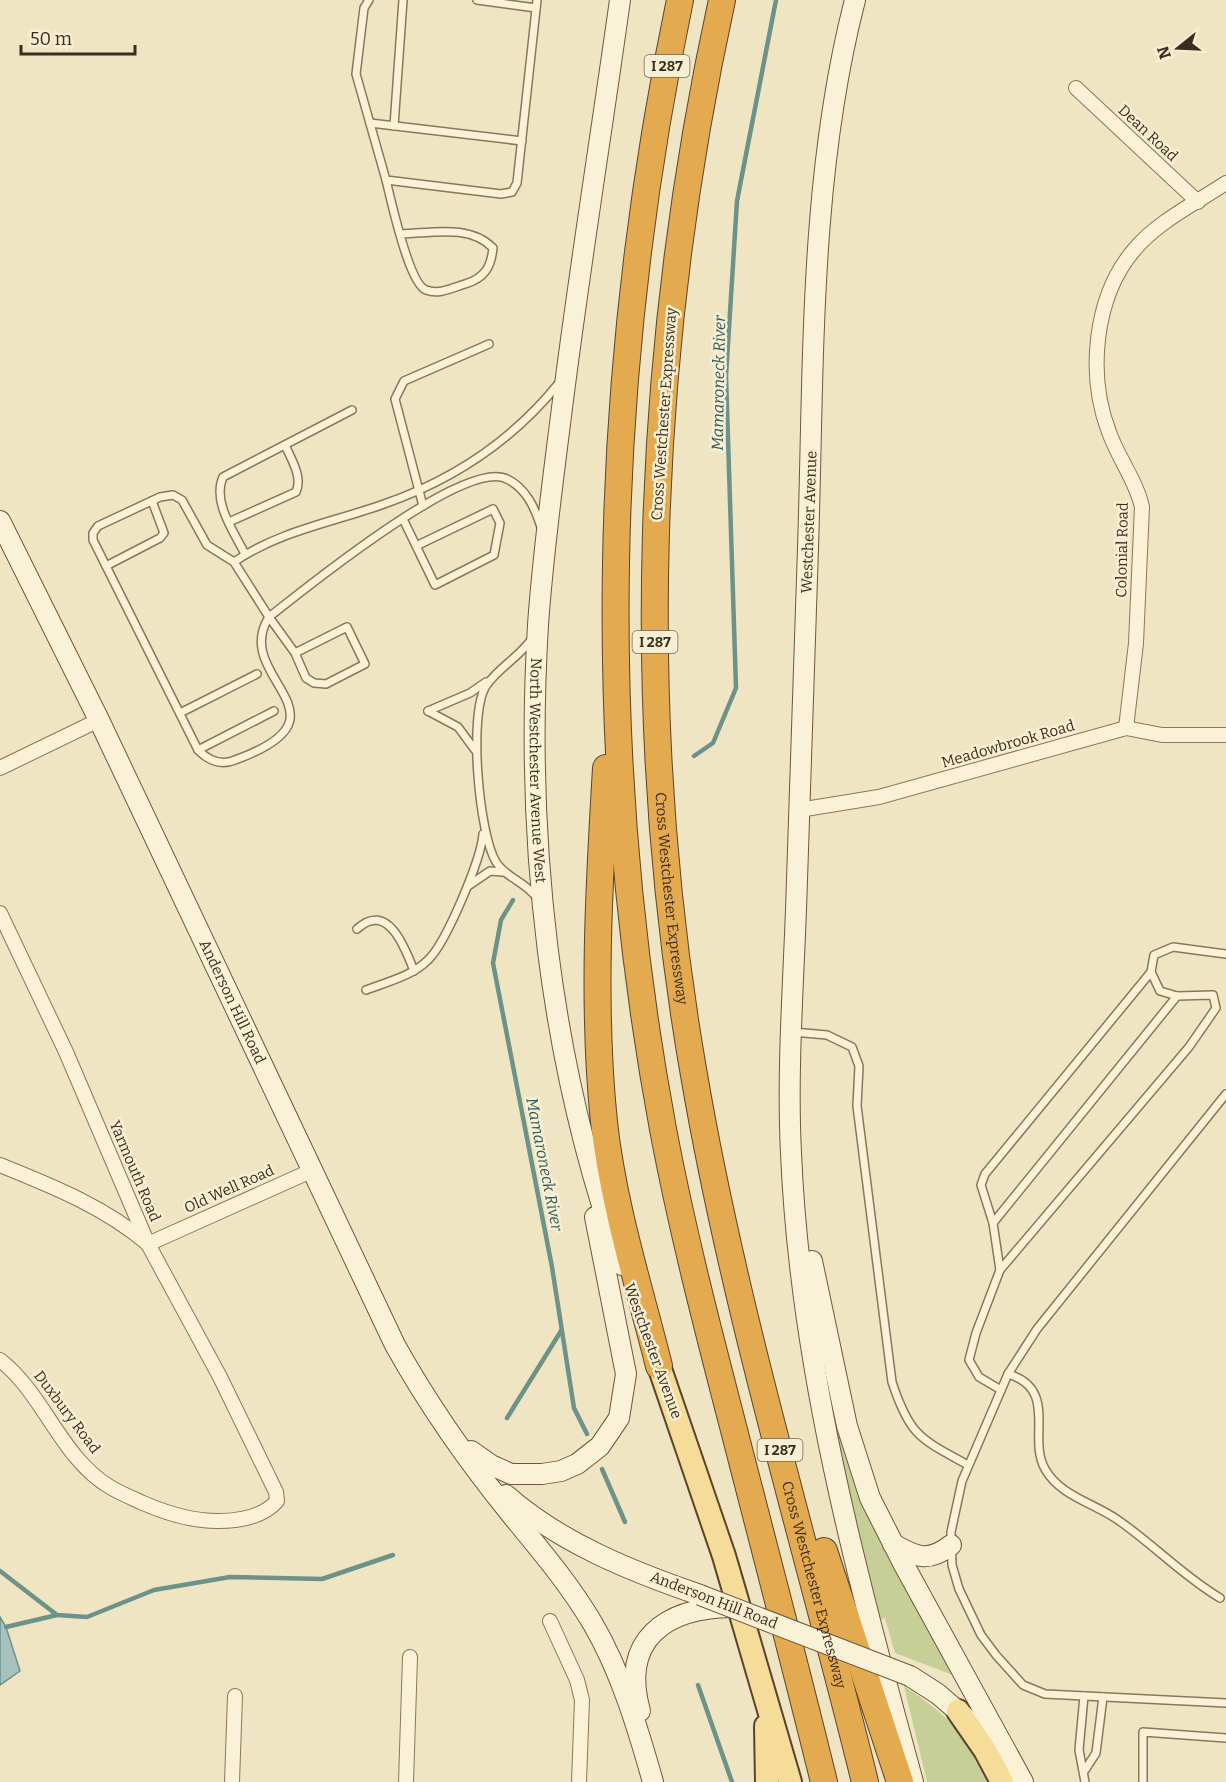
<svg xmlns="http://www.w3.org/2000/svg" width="1226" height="1782" font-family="Bitter,serif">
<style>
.green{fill:#c5cf96}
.water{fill:#a5c3bc;stroke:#6c928a;stroke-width:1.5}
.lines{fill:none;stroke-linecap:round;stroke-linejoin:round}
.stream{stroke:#6c928a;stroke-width:4.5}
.service-casing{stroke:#8b7659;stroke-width:10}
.minor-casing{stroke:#8b7659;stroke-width:16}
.secondary-casing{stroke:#6d573c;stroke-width:22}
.primary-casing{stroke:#59442d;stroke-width:26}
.motorway-casing{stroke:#59442d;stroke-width:28}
.service{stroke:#faf2d7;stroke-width:7}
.minor{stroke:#faf2d7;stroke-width:14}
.secondary{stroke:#faf2d7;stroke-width:20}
.primary{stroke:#f5dd99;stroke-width:22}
.motorway{stroke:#e3aa50;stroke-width:26}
.secondary-bridge-casing{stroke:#6d573c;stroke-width:22;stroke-linecap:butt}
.secondary-bridge{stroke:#faf2d7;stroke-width:20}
.labels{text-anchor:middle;stroke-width:5;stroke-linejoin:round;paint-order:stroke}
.shield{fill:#f7efd3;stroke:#736754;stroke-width:1.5}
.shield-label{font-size:14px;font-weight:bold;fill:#3b2d1e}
.street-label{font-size:15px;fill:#3b2d1e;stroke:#f7efd3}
.water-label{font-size:16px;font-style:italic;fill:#2c5b5a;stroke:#f7efd3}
</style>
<rect width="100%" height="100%" fill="#f0e5c3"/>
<g class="green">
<polygon points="840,1426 958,1677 895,1653 885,1618 881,1619 854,1520 835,1427"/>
<path d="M904 1686C951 1717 965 1736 995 1782H927Z"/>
</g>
<polygon class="water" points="0,1617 6,1627 20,1671 0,1685"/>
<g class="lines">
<g class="stream">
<polyline points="694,756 713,743 736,688 726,376 737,201 776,0"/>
<polyline points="513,900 501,920 493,963 552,1267 574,1408 587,1434"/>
<polyline points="507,1418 561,1331"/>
<polyline points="602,1469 625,1522"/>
<polyline points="0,1571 57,1615 87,1617 154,1590 230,1577 322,1579 393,1555"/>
<polyline points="6,1627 57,1615"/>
<polyline points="698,1685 732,1782"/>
</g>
<g class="service-casing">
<g id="service">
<polyline points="369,0 364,8 356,74 386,180 501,194 512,192 517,183 537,0"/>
<polyline points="477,0 536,8"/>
<polyline points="370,123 522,141"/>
<polyline points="394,126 403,0"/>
<path d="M386 180C391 200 409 284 426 290 439 295 452 288 465 284 485 278 491 267 493 248 470 224 432 233 401 234"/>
<polyline points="423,506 395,399 404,381 489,344"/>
<polyline points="403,519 435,585 494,555 500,523 493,509 416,546"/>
<path d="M229 522 296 492C303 477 291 459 285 445"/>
<path d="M541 527C535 508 526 488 507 479 465 458 306 588 269 617L234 562C279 531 334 522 384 504 453 480 513 440 559 383"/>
<path d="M245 554C234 532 212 502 223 477L352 410"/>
<path d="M234 562 207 545 182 500 173 495 160 497 98 526 93 533V540L198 750C208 760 221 766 235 760 359 715 230 678 269 617L295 653 306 678 314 683 326 684 365 664 347 627 295 653"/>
<polyline points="106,566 160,538 164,533 152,501"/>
<path d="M531 640C518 658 498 668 486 686 468 714 479 834 496 862 506 878 526 882 537 898"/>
<polyline points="428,711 470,693 486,682"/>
<polyline points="428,711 458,727 475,750"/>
<polyline points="180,713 257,674"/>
<polyline points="198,750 274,711"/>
<polyline points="468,886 490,871 503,872"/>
<path d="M357 929C388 900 406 950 414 971"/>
<path d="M366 990C387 982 412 976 428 960 446 943 481 860 483 834"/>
<path d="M793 1032 827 1035 852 1047 859 1066 857 1106 892 1382C910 1437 921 1439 968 1465"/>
<polyline points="1226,1094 1037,1329 1008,1374 962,1481 951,1532 952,1565 959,1589 981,1635 996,1655 1023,1685 1045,1694 1226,1703"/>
<polyline points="993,1223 981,1185 985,1174 1151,972"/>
<polyline points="1000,1270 993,1223 1177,996"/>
<path d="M1008 1374C1059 1389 1027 1438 1045 1469 1060 1496 1094 1503 1118 1520 1154 1545 1183 1576 1220 1598"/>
<polyline points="1001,1390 979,1377 969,1360 976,1333 1000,1270 1189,1047 1216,1008 1213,995 1177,996 1160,991 1151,972 1154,955 1173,947 1226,954"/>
<polyline points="1084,1696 1079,1750 1085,1782"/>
<polyline points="1085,1770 1096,1753 1103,1697"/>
<polyline points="1143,1782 1143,1732 1226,1738"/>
</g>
</g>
<g class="minor-casing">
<g id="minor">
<polyline points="1076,88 1198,202"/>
<path d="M1126 728 1136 643 1142 507C1136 480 1118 458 1109 432 1087 375 1094 297 1134 250 1157 222 1196 203 1226 183"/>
<polyline points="0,768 99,720"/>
<polyline points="799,810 879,797 1126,728 1162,735 1226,735"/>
<path d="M0 913 66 1052 148 1244 220 1377 276 1492 277 1501C263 1517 239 1521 218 1521 191 1521 168 1514 143 1503 132 1498 120 1493 110 1487 61 1458 44 1394 0 1360"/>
<path d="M0 1165C52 1186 105 1207 148 1244L313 1170"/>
<polyline points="550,1621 577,1680 582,1700 579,1782"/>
<polyline points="232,1782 235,1696"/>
<polyline points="406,1782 410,1657"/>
</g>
</g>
<g class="secondary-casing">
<g id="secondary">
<path id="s1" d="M620 0C601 136 579 272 562 408 553 480 543 552 538 625 525 839 549 1063 622 1265"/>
<path d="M855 0C809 178 814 366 808 548 804 669 800 789 796 910 793 990 787 1073 791 1153 800 1368 857 1576 913 1782"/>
<path id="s2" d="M0 521 99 720 395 1345C429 1406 469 1463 514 1518 542 1552 570 1585 593 1624 621 1672 638 1729 653 1782"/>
<polyline points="812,1261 847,1426 870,1498 904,1565 1023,1782"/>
<polyline points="471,1451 491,1465 511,1474 542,1474 561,1471 577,1464 600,1446 619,1418 626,1374 595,1217"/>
<path d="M506 1495C560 1543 633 1572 700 1595"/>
<path d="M893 1544C916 1557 928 1563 951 1545"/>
<polyline points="910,1676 938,1694 968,1720"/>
<path d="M640 1711C620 1639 666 1608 731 1607"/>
</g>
</g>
<g class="primary-casing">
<g id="primary">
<polyline points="659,1366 724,1556 790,1782"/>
<polyline points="958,1711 985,1750 1002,1782"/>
<polyline points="766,1726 767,1782"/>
</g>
</g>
<g class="motorway-casing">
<g id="motorway">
<path d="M680 0C602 372 593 754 663 1129 682 1230 708 1330 734 1430 764 1547 795 1664 824 1782"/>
<path id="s3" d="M722 0C645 352 632 720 694 1075 735 1314 807 1547 865 1782"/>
<path d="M606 768C599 884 592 1007 604 1122 613 1205 639 1286 659 1366"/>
<polyline points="824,1551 900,1782"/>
</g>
</g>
<use href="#service" class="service"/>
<use href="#minor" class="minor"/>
<use href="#secondary" class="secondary"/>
<use href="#primary" class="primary"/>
<use href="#motorway" class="motorway"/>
<g class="secondary-bridge-casing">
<polyline id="secondary-bridge" points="700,1595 910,1676"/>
</g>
<use href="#secondary-bridge" class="secondary-bridge"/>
</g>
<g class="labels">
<g class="shield">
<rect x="644.5" y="55" width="45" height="22" rx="4.5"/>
<rect x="632.5" y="631" width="45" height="22" rx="4.5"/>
<rect x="757.5" y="1439" width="45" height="22" rx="4.5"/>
</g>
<g class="shield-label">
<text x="667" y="71">I 287</text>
<text x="655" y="647">I 287</text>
<text x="780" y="1455">I 287</text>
</g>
<g class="street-label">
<text transform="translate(1148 133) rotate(43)" y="5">Dean Road</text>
<text transform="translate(664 414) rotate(-86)" y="5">Cross Westchester Expressway</text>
<text transform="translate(809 522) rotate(-88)" y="5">Westchester Avenue</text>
<text transform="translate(1122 550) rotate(-89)" y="5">Colonial Road</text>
<text transform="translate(1008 744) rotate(-16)" y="5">Meadowbrook Road</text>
<text dy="5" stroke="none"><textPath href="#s1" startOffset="776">North Westchester Avenue West</textPath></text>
<text dy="5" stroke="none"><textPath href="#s3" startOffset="904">Cross Westchester Expressway</textPath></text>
<text dy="5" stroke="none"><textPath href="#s2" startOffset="534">Anderson Hill Road</textPath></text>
<text transform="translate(135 1171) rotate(67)" y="5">Yarmouth Road</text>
<text transform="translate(229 1189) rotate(-24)" y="5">Old Well Road</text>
<text transform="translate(653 1351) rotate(70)" y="5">Westchester Avenue</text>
<text transform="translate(67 1412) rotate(53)" y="5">Duxbury Road</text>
<text dy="5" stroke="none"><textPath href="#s3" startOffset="1606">Cross Westchester Expressway</textPath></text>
<text transform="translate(714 1600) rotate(21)" y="5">Anderson Hill Road</text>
</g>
<g class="water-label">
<text transform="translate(718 383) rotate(-89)" y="6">Mamaroneck River</text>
<text transform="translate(545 1164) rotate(79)" y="6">Mamaroneck River</text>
</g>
</g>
<g transform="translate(1178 48) rotate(252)" stroke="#f7efd3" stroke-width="4.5" paint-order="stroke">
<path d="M0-4.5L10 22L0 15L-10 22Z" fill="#3b2d1e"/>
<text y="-9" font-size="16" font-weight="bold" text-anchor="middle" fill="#3b2d1e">N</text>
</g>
<path d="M21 45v9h114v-9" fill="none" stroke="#3b2d1e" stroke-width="3"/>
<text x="30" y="45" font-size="18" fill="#3b2d1e" stroke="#f7efd3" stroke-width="4.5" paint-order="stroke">50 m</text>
</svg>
